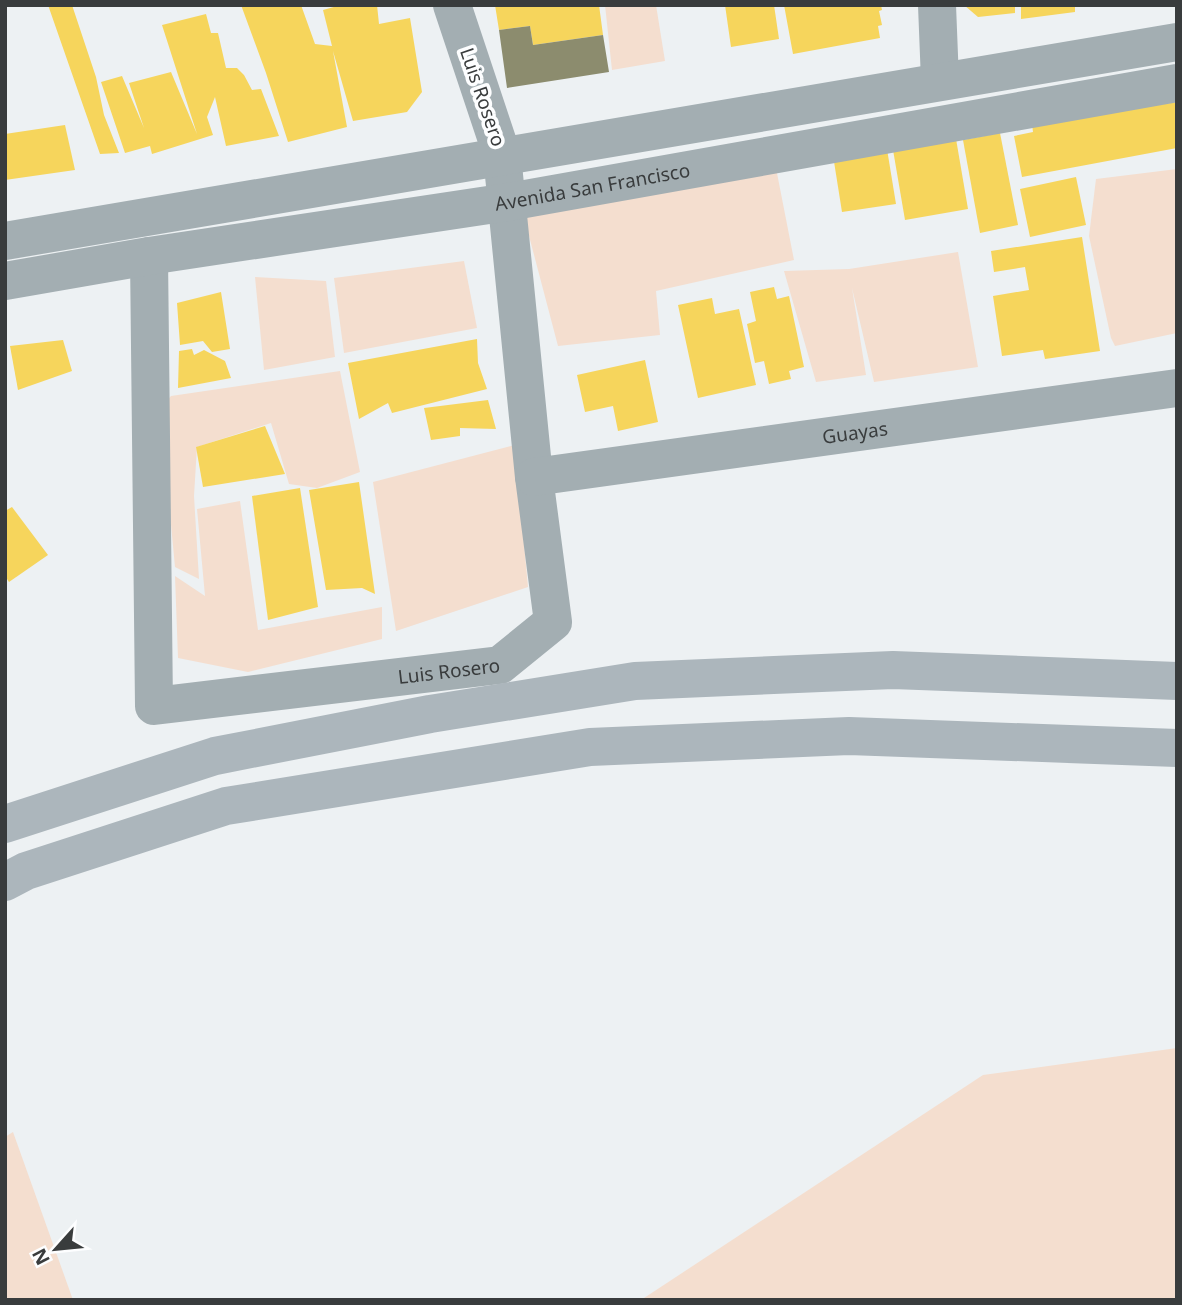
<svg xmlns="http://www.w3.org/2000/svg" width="1182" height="1305" font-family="'Noto Sans',sans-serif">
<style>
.green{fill:#f4decf}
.homes{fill:#f6d55c}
.industry{fill:#8c8c6e}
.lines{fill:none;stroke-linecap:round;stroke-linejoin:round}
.minor{stroke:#a3aeb2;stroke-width:38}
.tertiary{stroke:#a3aeb2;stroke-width:38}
.secondary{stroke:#acb6bc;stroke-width:38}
.labels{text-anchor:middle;stroke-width:7;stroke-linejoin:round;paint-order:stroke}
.street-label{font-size:19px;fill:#393c3d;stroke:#fdfeff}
</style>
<rect width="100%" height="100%" fill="#edf1f3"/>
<g class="green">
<polygon points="605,5 656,5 665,61 612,70"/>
<polygon points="776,168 794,260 656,291 660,335 558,346 523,213"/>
<polygon points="1177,169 1177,333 1115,346 1111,338 1089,236 1096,179"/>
<polygon points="958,252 978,367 874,382 852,288 866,375 816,382 784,271 849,269"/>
<polygon points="464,261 477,328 344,353 334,278"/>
<polygon points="255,277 326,281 335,357 264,370"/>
<polygon points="340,371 360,472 317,488 289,484 271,423 197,447 194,496 199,579 175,567 160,408 171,396"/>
<polygon points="515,445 528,587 396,631 373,482"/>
<polygon points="240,501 258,630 382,607 382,639 248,672 178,658 175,576 205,596 197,509"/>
<polygon points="1177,1048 1177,1300 641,1300 983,1075"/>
<polygon points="13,1132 73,1300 5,1300 5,1137"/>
</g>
<g class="homes">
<polygon points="48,5 72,5 96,77 104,115 119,153 100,154"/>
<polygon points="241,5 301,5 315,44 332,46 323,10 341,5 377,5 379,24 410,18 422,92 407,112 353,121 333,51 347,127 288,142 266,73"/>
<polygon points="495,5 599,5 603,35 533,45 530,26 499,30"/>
<polygon points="725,5 774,5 779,39 731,47"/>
<polygon points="784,5 881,5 882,10 879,11 882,25 878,26 880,38 793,54"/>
<polygon points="964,5 1015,5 1015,13 978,17"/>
<polygon points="1021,5 1075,5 1075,12 1021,19"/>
<polygon points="206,14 211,33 218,33 226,68 237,68 244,75 252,90 261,89 279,136 226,146 215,97 207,117 213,135 152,154 150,146 125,153 101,82 122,76 144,128 129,83 171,72 197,134 162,25"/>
<polygon points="1177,102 1177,148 1022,177 1014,136 1033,132 1032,124"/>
<polygon points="65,125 75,170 5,180 5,134"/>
<polygon points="955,133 968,209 905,220 892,144"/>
<polygon points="1000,133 1018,225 980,233 963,140"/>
<polygon points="886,143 896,204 842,212 832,149"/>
<polygon points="1076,177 1086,225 1030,237 1020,189"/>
<polygon points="1082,237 1100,351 1045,359 1043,350 1002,356 993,296 1029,290 1025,267 994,272 991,251"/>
<polygon points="774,287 777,299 789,296 804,367 789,371 791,379 769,384 764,361 755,363 747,324 756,321 750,292"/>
<polygon points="221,292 230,349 212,352 203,341 180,345 177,303"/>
<polygon points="712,298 715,314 739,309 756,385 698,398 678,305"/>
<polygon points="477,339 478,363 487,389 392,413 388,403 359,419 348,363"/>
<polygon points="63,340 72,371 18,390 10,346"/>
<polygon points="192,349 194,355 204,350 225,361 231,378 178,388 179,351"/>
<polygon points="645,360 658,422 618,431 613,406 585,412 577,375"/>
<polygon points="488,400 496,429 460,428 460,436 431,440 424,408"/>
<polygon points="265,426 285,474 203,487 196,447"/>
<polygon points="359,482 375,594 362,588 326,590 309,490"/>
<polygon points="300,488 318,607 268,620 252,496"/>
<polygon points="12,507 48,555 9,582 5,576 5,511"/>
</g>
<polygon class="industry" points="530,26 533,45 603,35 609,72 507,88 499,30"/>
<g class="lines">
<g class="minor">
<polyline points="937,5 940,81"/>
<path id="s1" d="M149 256 154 706 500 665 553 622 534 477 502 155 452 5"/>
<path id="s2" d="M534 477 1177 388"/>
</g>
<g class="tertiary">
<polyline points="5,241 1177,42"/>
<path id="s3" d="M5 281 149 256 508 202 1177 83"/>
</g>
<g class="secondary">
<polyline points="5,824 215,756 430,714 635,681 893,670 1177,681"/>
<polyline points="5,882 26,871 226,806 590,747 849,736 1177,748"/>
</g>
</g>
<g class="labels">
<g class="street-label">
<text transform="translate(483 97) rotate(71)" y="7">Luis Rosero</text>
<text dy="7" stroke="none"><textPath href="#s3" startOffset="595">Avenida San Francisco</textPath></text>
<text dy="7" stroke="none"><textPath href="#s2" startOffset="324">Guayas</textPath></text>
<text dy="7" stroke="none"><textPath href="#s1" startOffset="747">Luis Rosero</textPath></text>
</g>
</g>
<rect width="1182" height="1305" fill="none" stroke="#393c3d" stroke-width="14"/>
<g transform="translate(56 1249) rotate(243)" stroke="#fdfeff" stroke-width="5" paint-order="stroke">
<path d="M0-5L12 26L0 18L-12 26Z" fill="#393c3d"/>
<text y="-10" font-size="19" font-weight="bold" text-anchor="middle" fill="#393c3d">N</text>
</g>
</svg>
